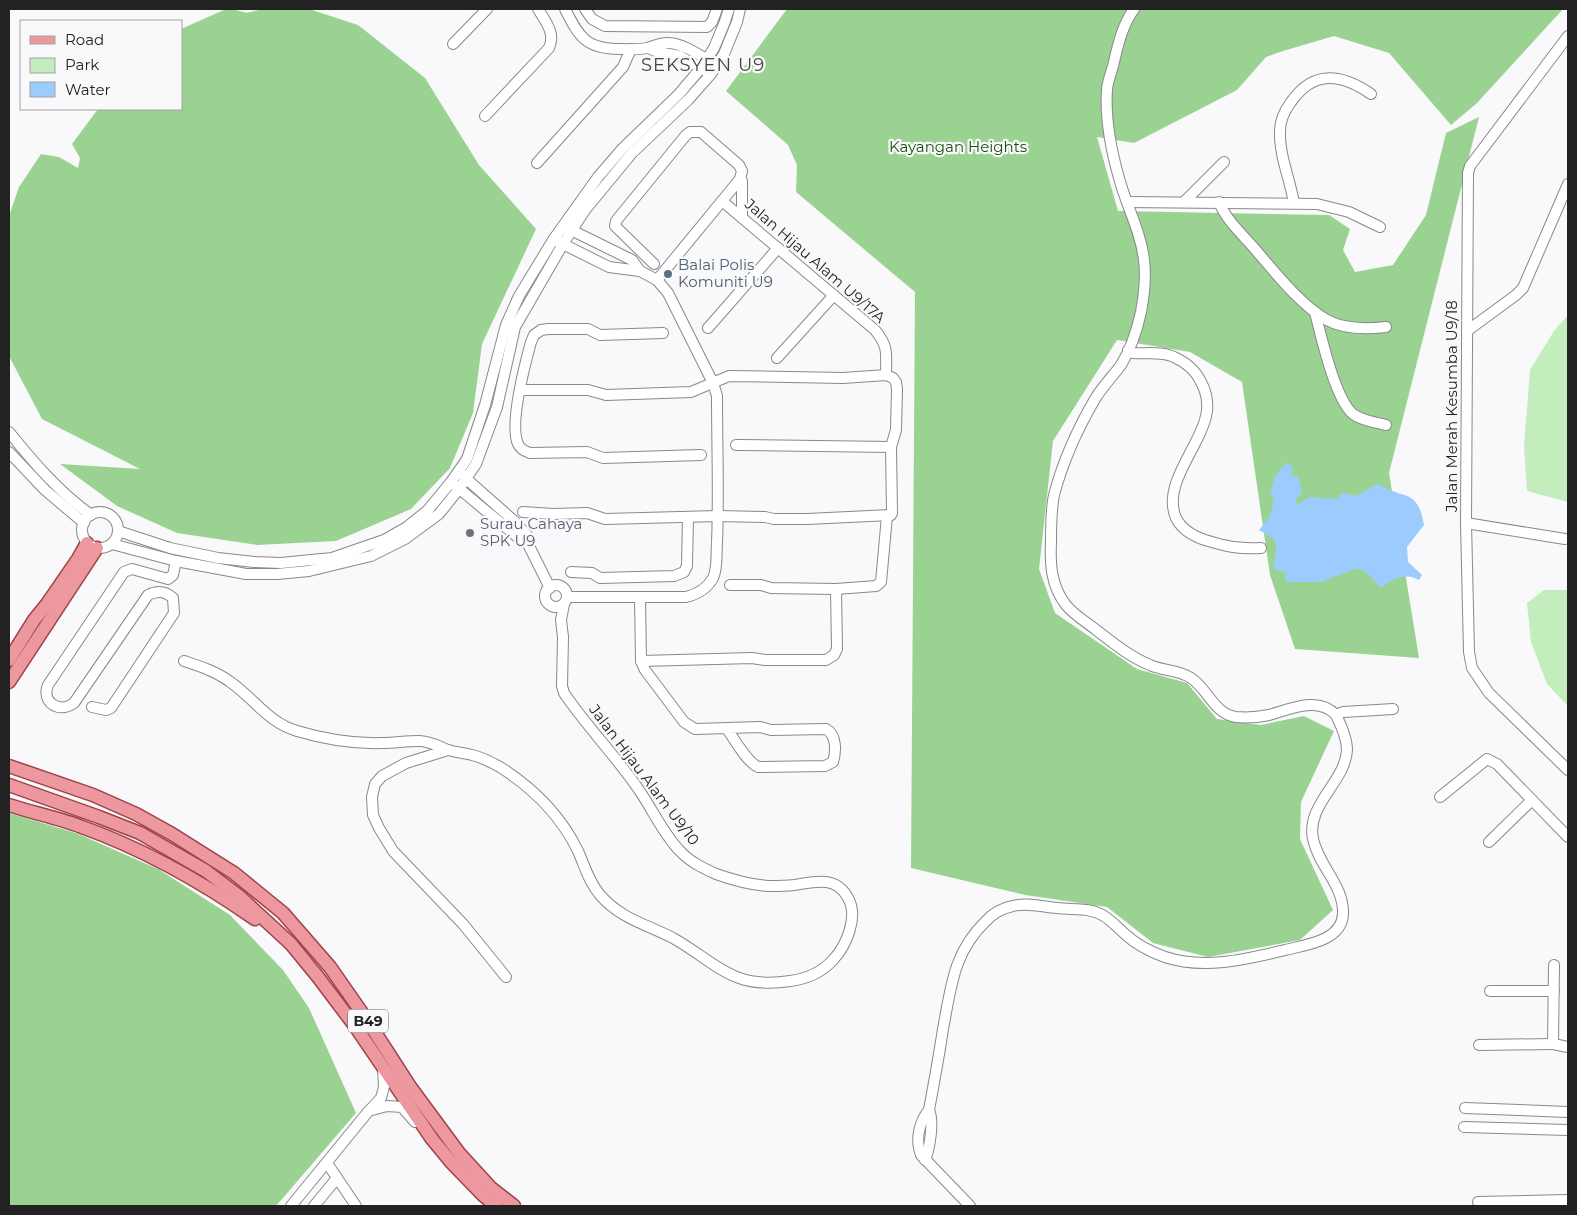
<svg xmlns="http://www.w3.org/2000/svg" width="1577" height="1215" font-family="Montserrat,sans-serif">
<style>
.green{fill:#c3edbd}
.forest{fill:#9ad391}
.water{fill:#9bccfd}
.lines{fill:none;stroke-linecap:round;stroke-linejoin:round}
.minor-casing{stroke:#89888b;stroke-width:12}
.major-casing{stroke:#9e4249;stroke-width:15}
.minor{stroke:#fff;stroke-width:10}
.major{stroke:#ec989e;stroke-width:12}
.service-dot{fill:#5c6f8a;stroke:#f9f8fb;stroke-width:2}
.worship-dot{fill:#6b7280;stroke:#f9f8fb;stroke-width:2}
.labels{text-anchor:middle;stroke-width:4.5;stroke-linejoin:round;paint-order:stroke}
.shield{fill:#f9f8fb;stroke:#626264;stroke-width:1}
.shield-label{font-size:14px;font-weight:bold;fill:#222223}
.park-label{font-size:15px;fill:#195111;stroke:#f9f8fb}
.street-label{font-size:15px;fill:#222223;stroke:#f9f8fb}
.service-label{font-size:15px;fill:#4e5e75;stroke:#f9f8fb;text-anchor:start}
.worship-label{font-size:15px;fill:#5b616d;stroke:#f9f8fb;text-anchor:start}
.quarter-label{font-size:18px;letter-spacing:1px;fill:#454446;stroke:#f9f8fb}
</style>
<rect width="100%" height="100%" fill="#f9f8fb"/>
<g class="green">
<polygon points="1568,315 1568,502 1527,491 1524,446 1530,370 1554,331"/>
<polygon points="1544,590 1568,590 1568,706 1547,684 1531,642 1527,603"/>
</g>
<g class="forest">
<polygon points="226,9 232,9 247,13 262,9 309,9 358,25 425,78 479,165 536,229 482,344 473,413 450,468 411,509 336,541 257,545 177,533 117,506 60,464 140,469 42,419 9,356 9,216 19,187 41,154 59,157 78,168 80,158 72,144 98,109 181,109 181,29"/>
<polygon points="787,9 1563,9 1477,103 1451,125 1389,53 1334,36 1283,51 1266,57 1237,90 1134,143 1097,137 1118,211 1329,215 1350,229 1343,250 1355,272 1393,265 1426,215 1446,133 1479,117 1389,473 1419,658 1295,649 1270,575 1242,382 1190,352 1117,340 1053,441 1039,569 1055,613 1137,669 1187,683 1217,719 1261,725 1304,716 1334,731 1301,802 1300,839 1333,910 1300,940 1208,957 1153,943 1107,907 1025,895 911,868 915,292 796,192 797,165 788,145 726,91"/>
<polygon points="9,813 76,833 158,869 230,915 283,970 309,1008 356,1113 276,1206 9,1206"/>
</g>
<path class="water" d="M1287 462 1292 467V476H1298L1302 492 1296 499V503L1298 504 1309 497 1337 499 1341 494 1346 493 1355 496 1378 484C1405 501 1417 487 1424 525L1407 547 1408 562 1422 575 1419 580C1405 572 1392 579 1381 588L1364 570 1354 569 1321 582H1286L1285 572 1273 569C1274 556 1279 552 1274 539L1259 530 1270 516 1274 499 1270 495 1275 476Z"/>
<g class="lines">
<g class="minor-casing">
<g id="minor">
<path d="M565 9C579 37 586 49 620 49 629 49 638 50 647 48 655 46 661 42 669 43 684 44 699 55 711 62"/>
<polyline points="585,9 592,19 605,26 707,27 712,22 717,9"/>
<polyline points="1568,36 1470,166 1468,173 1466,523 1469,652 1472,668 1489,693 1568,770"/>
<polyline points="453,44 487,9"/>
<polyline points="648,48 658,52 680,56 706,71"/>
<path d="M485 116 549 48C556 33 545 21 538 9"/>
<polyline points="537,163 623,67 631,49"/>
<polyline points="740,179 742,181 742,217"/>
<path d="M722 201 875 330C889 347 886 354 886 375"/>
<polyline points="1127,202 1317,204 1349,212 1380,227"/>
<polyline points="1184,202 1224,162"/>
<path d="M1219 202C1226 220 1242 234 1254 248 1273 270 1301 306 1327 320 1343 329 1368 329 1386 327"/>
<path d="M1294 203C1290 179 1279 155 1280 131 1280 121 1285 110 1291 102 1314 69 1342 74 1371 94"/>
<polyline points="567,228 632,260 640,271"/>
<path d="M557 241 609 267 640 271 657 280 668 293 713 383 717 396C717 445 719 494 717 543 716 554 718 568 713 578 707 589 698 594 686 597H567"/>
<polyline points="654,264 615,226 616,221 686,135 690,132 701,132 739,165 742,171 740,179 657,280"/>
<path d="M1315 312C1321 336 1335 399 1353 414 1362 421 1375 422 1386 425"/>
<polyline points="708,328 778,248"/>
<polyline points="1467,331 1516,295 1523,288 1568,184"/>
<path d="M663 333 600 335 588 329H548L541 330 534 335 531 342C525 364 509 424 518 444 520 449 524 451 530 453L587 452 603 458 701 455"/>
<path d="M1128 350 1133 353C1146 354 1162 351 1174 357 1185 362 1196 371 1201 382 1206 391 1208 401 1207 411 1202 446 1161 483 1176 518 1182 530 1193 536 1205 540 1228 547 1238 549 1261 548"/>
<polyline points="777,358 834,295"/>
<polyline points="520,390 588,390 606,395 691,392 729,376 843,378 886,375 893,378 896,382 897,389 896,430 891,447 892,513 891,515 807,519 774,519 765,517 718,516 605,519 587,513 553,514 523,512"/>
<path d="M9 432C34 463 59 492 91 515"/>
<polyline points="736,445 891,447"/>
<polyline points="9,452 45,490 84,523"/>
<polyline points="462,475 513,520 527,535 527,542 550,588"/>
<polyline points="456,486 521,540 527,542"/>
<circle cx="100" cy="530" r="18"/>
<polyline points="1466,523 1565,539"/>
<polyline points="118,531 170,548 218,558 254,562 281,563 332,558 384,540 407,527 428,510 451,482 467,459 485,405 506,325 519,296 553,240 598,177 623,148 679,94 701,68 714,48 724,24 729,9"/>
<polyline points="112,544 176,561 246,574 277,574 309,571 371,556 405,539 439,514 459,489 476,464 497,407 515,327 563,244 585,210 632,153 688,100 711,74 724,54 737,22 740,9"/>
<polyline points="571,572 592,573 600,578 674,576 684,572 687,566 688,517"/>
<polyline points="730,585 761,585 771,588 836,589 876,586 881,582 887,516"/>
<circle cx="556" cy="596" r="11"/>
<path d="M640 597 641 661 645 670 684 722 695 729 760 727 771 730 826 729C837 735 836 752 833 762L825 766 758 767C746 761 735 740 727 729"/>
<path d="M184 661C199 666 215 671 229 681 254 698 267 722 297 731 324 739 354 744 382 743 394 743 406 741 419 741 430 741 438 746 448 750 455 752 464 753 472 755 481 757 491 762 500 767 533 788 561 816 578 851 585 867 589 882 600 895 621 919 646 924 673 938 717 963 732 990 790 981 806 979 822 972 833 960 846 946 859 917 848 898 836 875 814 882 794 885 786 886 778 886 769 886 751 885 733 880 716 874 703 868 690 862 680 851 663 834 653 810 639 790 616 756 587 727 564 693L562 686 563 637 561 620 564 604"/>
<polyline points="641,661 752,658 765,660 826,660 834,655 837,649 836,589"/>
<path d="M92 707 106 710 111 708 174 613 173 598C165 591 158 590 148 595L74 703C59 714 41 702 48 685L124 572 132 569 168 579 173 575 176 561"/>
<polyline points="1336,715 1343,712 1393,709"/>
<polyline points="448,750 406,763 382,776 375,784 372,797 373,815 379,828 393,851 463,924 506,977"/>
<polyline points="1440,797 1487,759 1497,764 1568,837"/>
<polyline points="1489,842 1532,800"/>
<polyline points="1554,965 1553,1044 1568,1047"/>
<polyline points="1490,991 1554,991"/>
<polyline points="1479,1045 1553,1044"/>
<polyline points="1465,1108 1568,1112"/>
<polyline points="372,1110 387,1106 402,1107 415,1122"/>
<path d="M929 1110C919 1122 915 1140 921 1155L970 1206"/>
<polyline points="1464,1127 1568,1130"/>
<path d="M925 1160C930 1148 934 1121 929 1110 934 1083 939 1056 943 1029 951 988 953 953 985 922 992 914 1002 908 1013 906 1028 902 1042 907 1057 908 1073 910 1090 907 1104 916 1112 921 1119 929 1126 935 1137 945 1151 952 1165 957 1204 970 1247 959 1285 950 1305 945 1342 941 1343 914 1344 885 1319 867 1313 839 1306 804 1345 783 1347 750 1347 739 1341 725 1336 715 1318 696 1291 709 1269 715 1259 717 1247 718 1236 717 1214 714 1208 689 1191 678 1179 670 1163 671 1150 665 1130 657 1112 642 1095 629 1085 621 1074 615 1066 605 1051 586 1050 564 1051 542 1051 527 1051 509 1054 495 1063 461 1078 428 1095 399 1102 387 1113 376 1121 365 1131 349 1137 330 1141 312 1144 296 1146 276 1144 260 1141 232 1126 205 1119 178 1111 150 1105 118 1107 89 1108 80 1112 71 1114 62 1118 44 1123 24 1134 9"/>
<polyline points="327,1163 356,1206"/>
<polyline points="1478,1202 1568,1200"/>
<polyline points="291,1206 367,1113 381,1098 384,1087 383,1068"/>
<polyline points="314,1206 337,1178"/>
</g>
</g>
<g class="major-casing">
<g id="major">
<polyline points="9,660 34,620 47,604 78,559 87,543"/>
<polyline points="9,682 97,548"/>
<polyline points="9,766 93,795 136,814 172,834 234,873 283,913 330,967 367,1020 411,1088 459,1153 491,1188 514,1206"/>
<polyline points="9,785 99,817 140,833 206,871 239,896 291,944 318,977 355,1026 432,1139 451,1162 483,1195 496,1206"/>
<path d="M9 805C33 813 59 818 82 827 143 849 202 882 255 919"/>
</g>
</g>
<use href="#minor" class="minor"/>
<use href="#major" class="major"/>
</g>
<circle class="service-dot" cx="668" cy="274" r="5"/>
<circle class="worship-dot" cx="470" cy="533" r="5"/>
<g class="labels">
<rect class="shield" x="348" y="1009.5" width="40" height="23" rx="4"/>
<g class="shield-label">
<text x="368" y="1026">B49</text>
</g>
<g class="park-label">
<text x="958" y="152">Kayangan Heights</text>
</g>
<g class="street-label">
<text transform="translate(815 261) rotate(41)" y="5">Jalan Hijau Alam U9/17A</text>
<text transform="translate(1452 406) rotate(-90)" y="5">Jalan Merah Kesumba U9/18</text>
<text transform="translate(644 775) rotate(53)" y="5">Jalan Hijau Alam U9/10</text>
</g>
<g class="service-label">
<text x="678" y="270">Balai Polis<tspan x="678" dy="17">Komuniti U9</tspan></text>
</g>
<g class="worship-label">
<text x="480" y="529">Surau Cahaya<tspan x="480" dy="17">SPK U9</tspan></text>
</g>
<g class="quarter-label">
<text x="703" y="71">SEKSYEN U9</text>
</g>
</g>
<rect width="1577" height="1215" fill="none" stroke="#222223" stroke-width="20"/>
<rect x="20" y="20" width="162" height="90" fill="#f9f8fb" stroke="#a3a2a5"/>
<rect x="30" y="36" width="25" height="8" fill="#ec989e" stroke="#a3a2a5"/>
<text x="65" y="45" font-size="15" fill="#222223">Road</text>
<rect x="30" y="58" width="25" height="15" fill="#c3edbd" stroke="#a3a2a5"/>
<text x="65" y="70" font-size="15" fill="#222223">Park</text>
<rect x="30" y="82" width="25" height="15" fill="#9bccfd" stroke="#a3a2a5"/>
<text x="65" y="95" font-size="15" fill="#222223">Water</text>
</svg>
